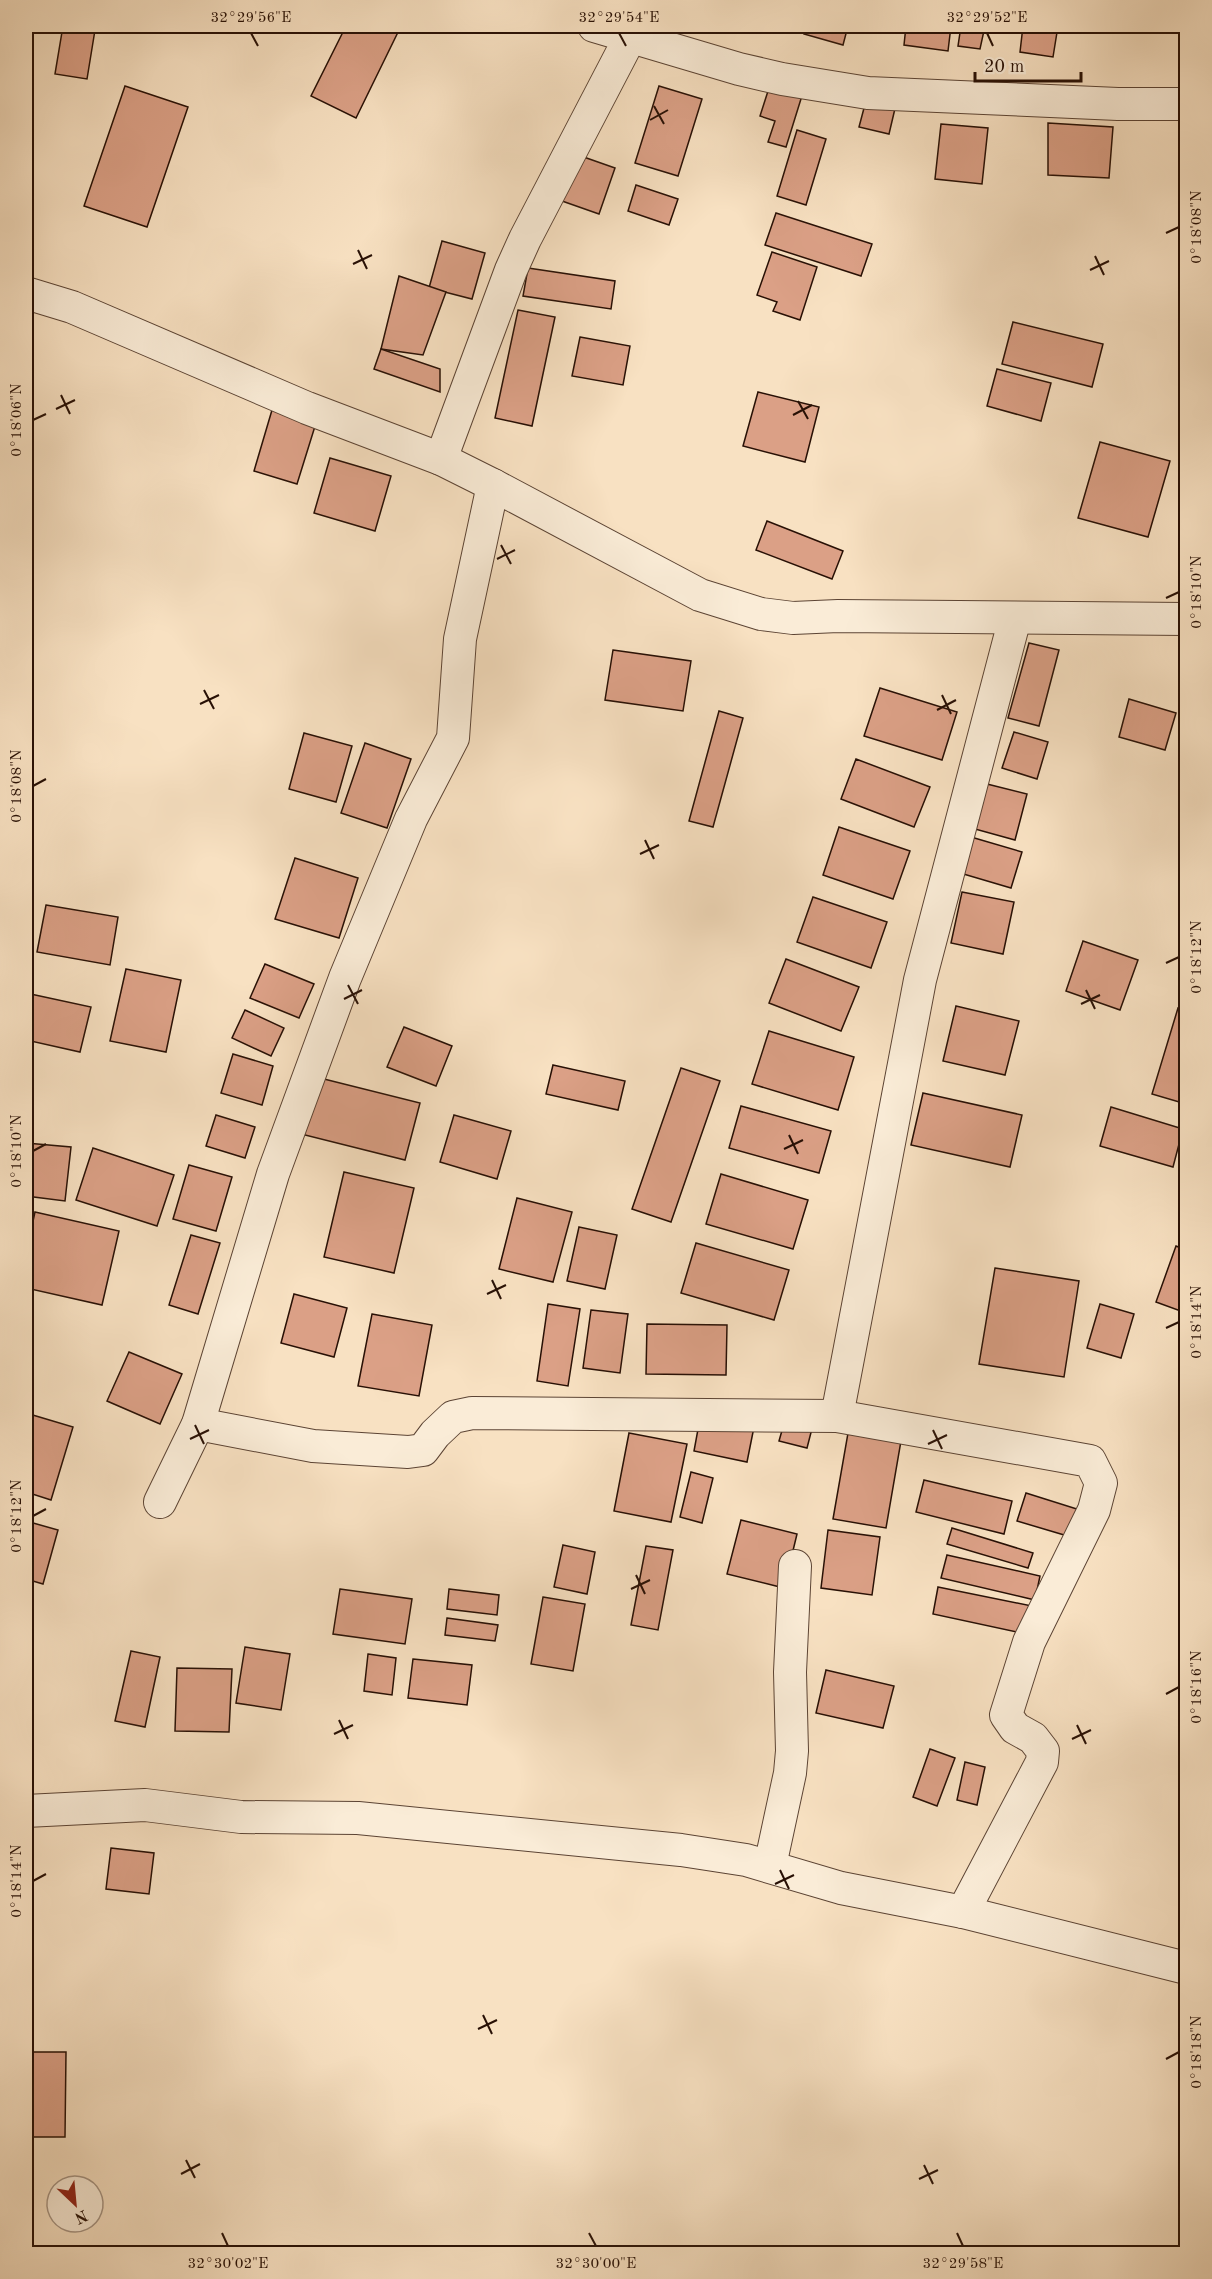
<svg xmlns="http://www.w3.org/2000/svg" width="1212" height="2279" font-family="'Old Standard TT',serif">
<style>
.building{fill:#dba086;stroke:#281005;stroke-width:1.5}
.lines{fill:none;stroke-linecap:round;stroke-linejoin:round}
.minor-casing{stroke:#5c4434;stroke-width:34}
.minor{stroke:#faecd7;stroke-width:32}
.ticks{fill:none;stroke:#281005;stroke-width:2}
.neatline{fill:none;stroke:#281005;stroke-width:2}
.ticks-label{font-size:15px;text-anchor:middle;fill:#281005}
</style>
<rect width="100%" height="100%" fill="#f8e1c2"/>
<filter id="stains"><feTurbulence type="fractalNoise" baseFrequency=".00333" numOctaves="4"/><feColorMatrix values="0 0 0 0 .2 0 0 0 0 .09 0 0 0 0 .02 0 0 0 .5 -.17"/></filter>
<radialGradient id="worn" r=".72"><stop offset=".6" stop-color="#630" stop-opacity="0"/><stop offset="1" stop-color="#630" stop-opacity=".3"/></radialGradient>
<g class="building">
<polygon points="63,26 95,30 87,79 55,74"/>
<polygon points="346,26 401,26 356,118 311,96"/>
<polygon points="806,26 848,26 843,45 804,34"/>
<polygon points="906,26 951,26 948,51 904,45"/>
<polygon points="961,26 985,26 980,49 958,46"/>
<polygon points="1023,26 1058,26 1053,57 1020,52"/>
<polygon points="125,86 188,107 147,227 84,206"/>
<polygon points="659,86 702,99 678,176 635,163"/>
<polygon points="805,86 786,147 768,142 775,121 760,116 769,88"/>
<polygon points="868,93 897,100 889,134 859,127"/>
<polygon points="1048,123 1113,127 1109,178 1048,175"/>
<polygon points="941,124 988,128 982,184 935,179"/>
<polygon points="797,130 826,139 806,205 777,196"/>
<polygon points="578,155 615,168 599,214 562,201"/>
<polygon points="636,185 678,199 669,225 628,211"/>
<polygon points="776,213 872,244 861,276 765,245"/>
<polygon points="442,241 485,253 472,299 429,288"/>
<polygon points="772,252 817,267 800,320 773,311 777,302 757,295"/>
<polygon points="528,268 615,281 611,309 523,296"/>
<polygon points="399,276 446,292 423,355 381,349"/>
<polygon points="518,310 555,317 532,426 495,418"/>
<polygon points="1013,322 1103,344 1092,387 1002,364"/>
<polygon points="580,337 630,346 623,385 572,376"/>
<polygon points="381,349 440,369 440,392 374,369"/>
<polygon points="997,369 1051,383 1041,421 987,406"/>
<polygon points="758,392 819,407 805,462 743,446"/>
<polygon points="272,410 316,423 297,484 254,471"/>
<polygon points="1100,442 1170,461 1148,537 1078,518"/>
<polygon points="330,458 391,476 375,531 314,513"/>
<polygon points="1186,491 1186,522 1179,521"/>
<polygon points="767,521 843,551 832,579 756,550"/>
<polygon points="1029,643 1059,650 1039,726 1008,718"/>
<polygon points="613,650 691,661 683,711 605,700"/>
<polygon points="880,688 957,712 942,760 864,736"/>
<polygon points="1129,699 1176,713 1165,750 1119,737"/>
<polygon points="719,711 743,718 713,827 689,821"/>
<polygon points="1014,732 1048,742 1037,779 1002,768"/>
<polygon points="304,733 352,746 336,802 289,789"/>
<polygon points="365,743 411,759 387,828 341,813"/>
<polygon points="856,759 930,787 914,827 841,799"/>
<polygon points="987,784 1027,794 1015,840 975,829"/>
<polygon points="839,827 910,851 893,899 823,875"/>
<polygon points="971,837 1022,852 1011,888 960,873"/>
<polygon points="295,858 358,878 339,938 275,919"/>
<polygon points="962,892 1014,902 1003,954 951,943"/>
<polygon points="813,897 887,922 871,968 797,942"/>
<polygon points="46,905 118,917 110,965 37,952"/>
<polygon points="1083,941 1138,960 1120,1010 1066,991"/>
<polygon points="786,959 859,987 841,1031 769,1003"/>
<polygon points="265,964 314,984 299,1018 250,998"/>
<polygon points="126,969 181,980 166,1052 110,1041"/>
<polygon points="26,993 91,1007 80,1052 26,1040"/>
<polygon points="956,1006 1019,1021 1005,1075 943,1061"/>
<polygon points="1178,1008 1186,1011 1186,1104 1152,1094"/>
<polygon points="245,1010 284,1028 271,1056 232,1038"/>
<polygon points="404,1027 452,1046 436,1086 387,1067"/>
<polygon points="769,1031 854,1057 838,1110 752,1084"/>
<polygon points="233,1054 273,1066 262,1105 221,1093"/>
<polygon points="553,1065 625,1081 618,1110 546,1094"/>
<polygon points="681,1068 720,1081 671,1222 632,1209"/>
<polygon points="316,1077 420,1103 405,1160 301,1134"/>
<polygon points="923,1093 1022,1115 1010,1167 911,1145"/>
<polygon points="741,1106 831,1131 819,1173 729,1148"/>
<polygon points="1111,1107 1183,1129 1173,1167 1100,1146"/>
<polygon points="216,1115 255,1127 245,1158 206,1146"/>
<polygon points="454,1115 511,1131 497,1179 440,1162"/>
<polygon points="26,1143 71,1147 65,1201 26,1196"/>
<polygon points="93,1148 174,1175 157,1226 76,1200"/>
<polygon points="189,1165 232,1177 216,1231 173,1219"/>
<polygon points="344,1172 414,1188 394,1273 324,1257"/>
<polygon points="721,1174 808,1200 793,1249 706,1224"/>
<polygon points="517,1198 572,1212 553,1282 499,1269"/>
<polygon points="35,1212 119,1231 102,1305 26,1288 26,1253"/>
<polygon points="579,1227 617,1235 605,1289 567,1281"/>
<polygon points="191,1235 220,1243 198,1314 169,1305"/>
<polygon points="696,1243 789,1270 774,1320 681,1293"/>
<polygon points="1176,1246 1186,1250 1186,1313 1156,1302"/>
<polygon points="995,1268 1079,1281 1064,1377 979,1364"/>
<polygon points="294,1294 347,1308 334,1357 281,1343"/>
<polygon points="548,1304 580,1309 568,1386 537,1381"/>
<polygon points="1100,1304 1134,1314 1121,1358 1087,1348"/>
<polygon points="591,1310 628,1314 620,1373 583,1368"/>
<polygon points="372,1314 432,1325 419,1396 358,1386"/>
<polygon points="647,1324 727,1325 726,1375 646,1374"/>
<polygon points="129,1352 182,1374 160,1424 107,1401"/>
<polygon points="703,1402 757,1412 747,1462 694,1451"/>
<polygon points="789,1406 816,1413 807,1448 779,1441"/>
<polygon points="26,1413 73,1427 51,1500 26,1492"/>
<polygon points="629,1433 687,1444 671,1522 614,1511"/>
<polygon points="848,1433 901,1441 886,1528 833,1519"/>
<polygon points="691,1472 713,1478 702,1523 680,1517"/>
<polygon points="924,1480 1012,1501 1004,1534 916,1512"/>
<polygon points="1026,1493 1080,1510 1071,1537 1017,1521"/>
<polygon points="741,1520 797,1534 784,1588 727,1574"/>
<polygon points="26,1521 58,1530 43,1584 26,1579"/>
<polygon points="952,1528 1033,1553 1028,1568 947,1544"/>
<polygon points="828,1530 880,1537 872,1595 821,1588"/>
<polygon points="563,1545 595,1552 587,1594 554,1587"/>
<polygon points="646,1546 673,1550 658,1630 631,1625"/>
<polygon points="947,1555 1040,1576 1035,1600 941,1578"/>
<polygon points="938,1587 1037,1607 1031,1635 933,1614"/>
<polygon points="340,1589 412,1599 405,1644 333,1634"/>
<polygon points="449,1589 499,1595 497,1615 447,1609"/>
<polygon points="543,1597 585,1604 573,1671 531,1664"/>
<polygon points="447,1618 498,1625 495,1641 445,1635"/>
<polygon points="245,1647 290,1654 281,1710 236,1703"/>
<polygon points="131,1651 160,1657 145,1727 115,1721"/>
<polygon points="368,1654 396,1658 392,1695 364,1691"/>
<polygon points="413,1659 472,1665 467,1705 408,1698"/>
<polygon points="177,1668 232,1669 229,1732 175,1731"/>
<polygon points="826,1670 894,1686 883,1728 816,1713"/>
<polygon points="930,1749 955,1758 937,1806 913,1797"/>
<polygon points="965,1762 985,1767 977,1805 957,1800"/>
<polygon points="111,1848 154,1853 149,1894 106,1889"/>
<polygon points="33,2052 66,2052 65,2137 32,2137"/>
</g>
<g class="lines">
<g class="minor-casing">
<g id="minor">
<polyline points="594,26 739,69 782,79 868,93 1118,104 1186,104"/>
<polyline points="26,293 72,307 307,408 441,459 493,485 700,595 761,614 793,618 838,616 1186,619"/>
<polyline points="441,459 511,270 525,239 636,26"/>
<polyline points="837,1416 920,980 1015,618"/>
<polyline points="198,1424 313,1446 408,1452 423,1450 435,1434 453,1417 472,1413 837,1416 1090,1461 1101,1483 1094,1510 1029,1642 1006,1715 1015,1728 1033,1738 1043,1751 1042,1762 963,1912"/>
<polyline points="160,1502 198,1424 273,1174 345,978 411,819 453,738 460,639 493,485"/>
<polyline points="26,1811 145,1805 241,1817 358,1818 681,1850 746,1860 841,1888 963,1912 1186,1968"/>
<polyline points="770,1866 790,1773 792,1751 790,1672 795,1566"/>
</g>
</g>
<use href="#minor" class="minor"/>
</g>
<path class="ticks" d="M251 33 258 46M619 33 626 46M987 33 993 46M654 106 664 124M650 120 668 110M1166 233 1179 227M358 250 367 269M1095 256 1104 275M353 264 372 255M1090 270 1109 261M61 395 70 414M798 401 808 419M56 409 75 400M793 415 812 405M33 420 46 414M501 545 511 564M497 559 515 550M1166 598 1179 592M204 690 214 709M942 695 951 714M200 704 219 695M937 710 956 700M33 786 46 779M645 840 654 859M640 854 659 845M1166 963 1179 957M348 985 358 1004M1086 990 1095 1009M344 999 362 990M1081 1004 1100 995M789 1135 798 1154M784 1149 803 1140M33 1151 46 1144M492 1280 501 1299M487 1294 506 1285M1166 1328 1179 1322M195 1425 204 1444M933 1430 942 1449M190 1439 209 1430M928 1444 947 1435M33 1516 46 1509M636 1575 645 1594M631 1589 650 1580M1166 1694 1179 1687M339 1720 348 1739M1077 1725 1086 1744M334 1734 353 1725M1072 1739 1091 1730M780 1870 789 1889M33 1881 46 1874M775 1884 794 1875M483 2015 492 2034M478 2029 497 2020M1166 2059 1179 2052M186 2160 195 2178M924 2165 933 2184M181 2174 200 2164M919 2179 938 2170M222 2233 228 2246M589 2233 596 2246M957 2233 963 2246"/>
<rect width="1212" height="2279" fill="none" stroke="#f8e1c2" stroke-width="66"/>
<g transform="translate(75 2204) rotate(154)"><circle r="28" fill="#faecd7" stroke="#a69483" stroke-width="1.5"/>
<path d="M0-4.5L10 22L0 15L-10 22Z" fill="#8f2418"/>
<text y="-9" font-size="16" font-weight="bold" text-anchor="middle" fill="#281005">N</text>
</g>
<path d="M975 72v9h106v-9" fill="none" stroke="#281005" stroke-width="3"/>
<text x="984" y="72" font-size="18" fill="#281005" stroke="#faecd7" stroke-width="4.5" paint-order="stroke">20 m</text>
<rect x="33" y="33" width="1146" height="2213" class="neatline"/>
<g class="ticks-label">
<text x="251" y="22">32°29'56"E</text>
<text x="619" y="22">32°29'54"E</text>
<text x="987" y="22">32°29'52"E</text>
<text transform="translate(1196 227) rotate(-90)" y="5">0°18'08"N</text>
<text transform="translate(16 420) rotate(-90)" y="5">0°18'06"N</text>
<text transform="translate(1196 592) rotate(-90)" y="5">0°18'10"N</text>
<text transform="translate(16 786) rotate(-90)" y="5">0°18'08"N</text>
<text transform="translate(1196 957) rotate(-90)" y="5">0°18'12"N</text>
<text transform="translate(16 1151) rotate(-90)" y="5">0°18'10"N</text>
<text transform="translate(1196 1322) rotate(-90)" y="5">0°18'14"N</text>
<text transform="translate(16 1516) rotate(-90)" y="5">0°18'12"N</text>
<text transform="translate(1196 1687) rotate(-90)" y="5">0°18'16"N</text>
<text transform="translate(16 1881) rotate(-90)" y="5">0°18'14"N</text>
<text transform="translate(1196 2052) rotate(-90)" y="5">0°18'18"N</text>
<text x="228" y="2268">32°30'02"E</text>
<text x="596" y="2268">32°30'00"E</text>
<text x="963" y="2268">32°29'58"E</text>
</g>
<rect width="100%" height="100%" filter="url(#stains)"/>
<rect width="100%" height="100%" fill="url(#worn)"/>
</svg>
